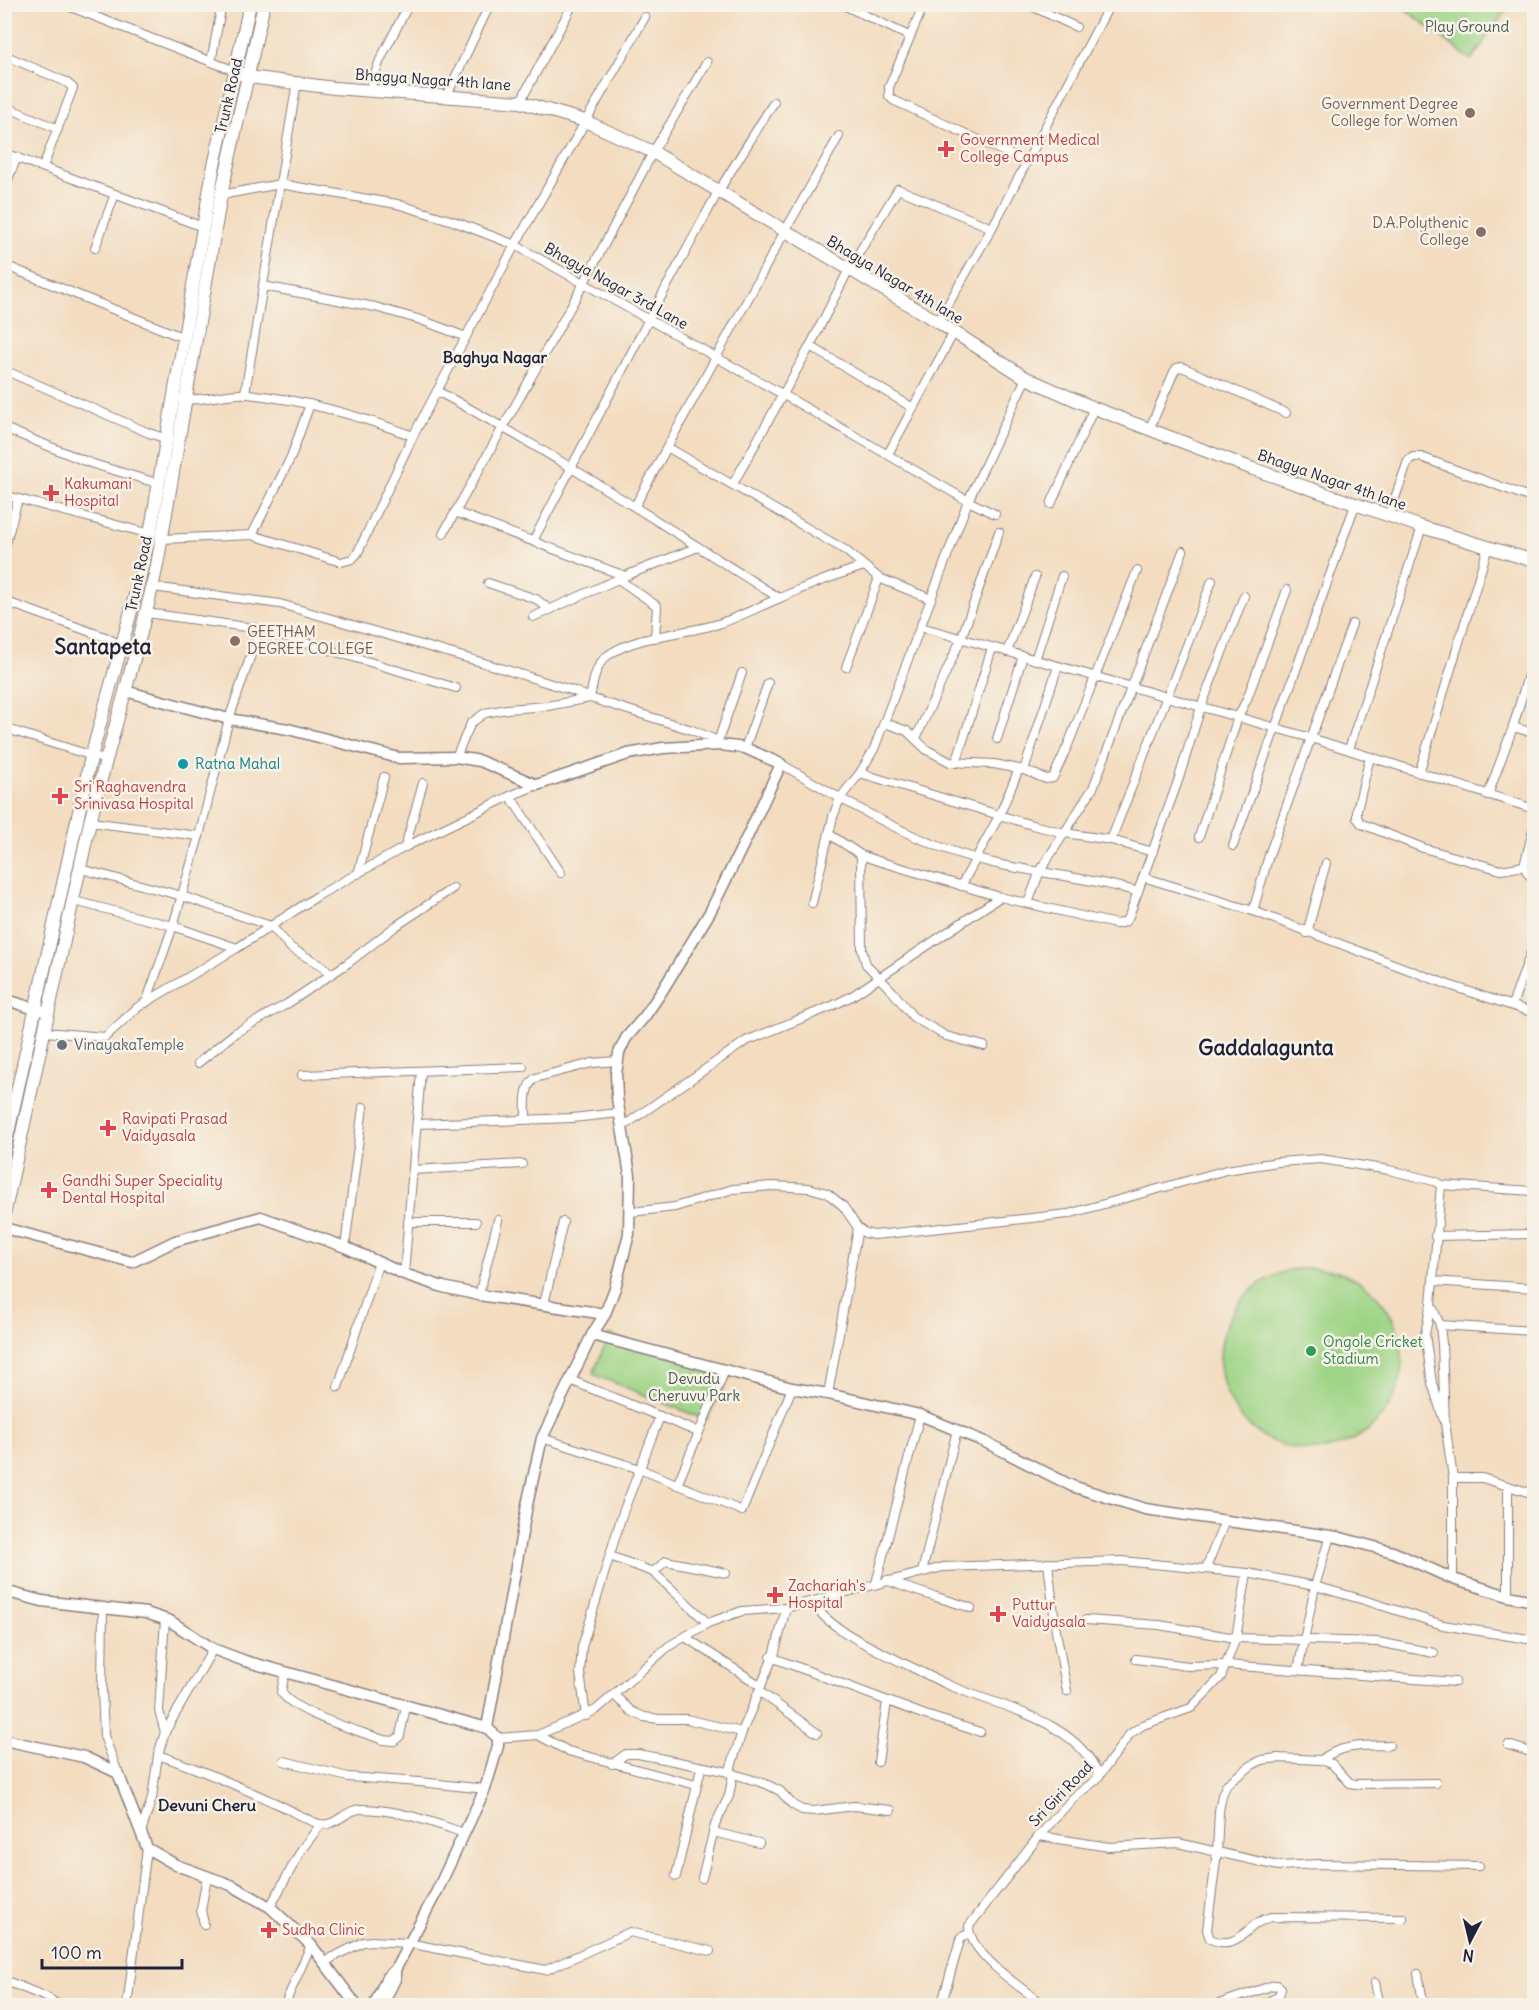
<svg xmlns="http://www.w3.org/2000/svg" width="1539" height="2010" font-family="Delius,sans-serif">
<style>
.green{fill:#9ed485;stroke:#607b60;stroke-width:1.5}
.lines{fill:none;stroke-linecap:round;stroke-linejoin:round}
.minor-casing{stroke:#8a7f7d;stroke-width:10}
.tertiary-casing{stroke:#8a7f7d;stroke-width:13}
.secondary-casing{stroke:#8a7f7d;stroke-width:14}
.minor{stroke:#fff;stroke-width:8}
.tertiary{stroke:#fff;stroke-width:10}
.secondary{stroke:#fff;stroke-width:12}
.education-dot{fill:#8d6e63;stroke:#f7f3e8;stroke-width:2}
.health-dot{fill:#e0444e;stroke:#f7f3e8;stroke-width:2}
.culture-dot{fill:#0f9aa8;stroke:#f7f3e8;stroke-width:2}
.worship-dot{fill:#6b7280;stroke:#f7f3e8;stroke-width:2}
.leisure-dot{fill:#2e9e5b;stroke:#f7f3e8;stroke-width:2}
.labels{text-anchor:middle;stroke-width:5;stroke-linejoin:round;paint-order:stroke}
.park-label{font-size:15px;fill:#475751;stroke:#f7f3e8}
.street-label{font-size:15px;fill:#22223b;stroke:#f7f3e8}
.education-label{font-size:15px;fill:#785e54;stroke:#f7f3e8;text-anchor:end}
.health-label{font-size:15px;fill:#be3a42;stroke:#f7f3e8;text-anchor:start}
.culture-label{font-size:15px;fill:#0d838f;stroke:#f7f3e8;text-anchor:start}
.worship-label{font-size:15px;fill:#5b616d;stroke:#f7f3e8;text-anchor:start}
.leisure-label{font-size:15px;fill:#27864d;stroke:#f7f3e8;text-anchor:start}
.neighbourhood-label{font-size:16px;font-weight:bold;fill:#22223b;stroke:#f7f3e8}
.district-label{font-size:21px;font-weight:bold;fill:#22223b;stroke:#f7f3e8}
</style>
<rect width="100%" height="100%" fill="#f7f3e8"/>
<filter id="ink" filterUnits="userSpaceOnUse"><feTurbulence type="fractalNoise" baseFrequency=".0167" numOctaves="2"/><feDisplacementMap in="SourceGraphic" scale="12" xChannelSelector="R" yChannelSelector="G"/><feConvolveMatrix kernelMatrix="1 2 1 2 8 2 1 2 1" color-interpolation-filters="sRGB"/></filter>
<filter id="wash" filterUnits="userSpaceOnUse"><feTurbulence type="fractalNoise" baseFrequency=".008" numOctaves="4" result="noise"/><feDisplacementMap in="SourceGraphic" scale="24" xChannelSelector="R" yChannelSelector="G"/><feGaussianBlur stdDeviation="1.35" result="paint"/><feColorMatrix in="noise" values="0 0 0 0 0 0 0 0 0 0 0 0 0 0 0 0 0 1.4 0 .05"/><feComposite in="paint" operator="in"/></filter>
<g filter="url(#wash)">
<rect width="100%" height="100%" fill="#f3dcbf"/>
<g class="green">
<polygon points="1400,5 1510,5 1471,60"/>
<circle cx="1311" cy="1359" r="91"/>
<polygon points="609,1335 731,1373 706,1420 593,1374"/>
</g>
</g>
<g filter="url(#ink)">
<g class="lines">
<g class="minor-casing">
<g id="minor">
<polyline points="63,4 235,71"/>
<polyline points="841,4 909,36"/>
<polyline points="924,4 889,87 889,96 893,100 1026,162"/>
<polyline points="1027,4 1076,27"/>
<polyline points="4,55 66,82 73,88 43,167"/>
<polyline points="211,62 222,4"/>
<polyline points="369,91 380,60 409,4"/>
<polyline points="447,95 490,4"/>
<polyline points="520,102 573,4"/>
<polyline points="4,106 58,129"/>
<polyline points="4,153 203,227"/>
<polyline points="4,189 17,157"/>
<polyline points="221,195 280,184 397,204 453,221 515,245 782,394 968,501 995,514"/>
<polyline points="95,248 115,194"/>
<polyline points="4,265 184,338"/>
<polyline points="263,286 375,307 421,320 466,337"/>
<polyline points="938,322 992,228 1110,4"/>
<polyline points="810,346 913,408"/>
<polyline points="4,370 149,433 167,439"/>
<path d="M437 391C555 454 666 527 779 598"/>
<polyline points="245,393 297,82"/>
<path d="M183 399C204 402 227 392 248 394 304 400 360 416 413 436"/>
<polyline points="4,428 90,463 160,484"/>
<polyline points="1149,430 1174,372 1177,368 1182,367 1286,413"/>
<polyline points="667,447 845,550 879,578 931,599"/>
<polyline points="888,454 954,332"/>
<polyline points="733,484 810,346 849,269 898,189 992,228"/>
<polyline points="4,495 150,534"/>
<polyline points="1051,504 1094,408"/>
<polyline points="635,506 785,231 839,136"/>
<polyline points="455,512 625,576"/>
<polyline points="1389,515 1408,461 1413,457 1421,457 1534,499"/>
<polyline points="443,534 584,283 653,152 707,62"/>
<polyline points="252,535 291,457 310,404"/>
<polyline points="162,539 252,535 341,562 352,559 357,554 413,436 515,245 645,17"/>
<polyline points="533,541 649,319 718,192 774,102"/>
<polyline points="4,550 18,499"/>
<polyline points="618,579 657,606 655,638"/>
<polyline points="488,583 536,599 550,610"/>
<path d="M153 587 280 604 484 663 574 691 590 698C593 684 595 665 607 656 635 635 685 634 718 624 740 617 760 606 782 597 809 585 836 575 864 566"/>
<polyline points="4,601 105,637 121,645"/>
<polyline points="147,613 260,629 456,688"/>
<polyline points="533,617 625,576 698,547"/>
<polyline points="921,627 1311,738 1534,809"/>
<polyline points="1007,652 1035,577"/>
<polyline points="1035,660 1062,576"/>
<polyline points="846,667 879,578"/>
<polyline points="885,723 907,731 927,750 950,762 994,764 1024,770 1046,779 1053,778 1068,745 1137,571"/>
<polyline points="1513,727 1534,733"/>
<polyline points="4,728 105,760"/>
<polyline points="916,738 961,639 999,532"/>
<polyline points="997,739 1023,656"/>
<polyline points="718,741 742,673"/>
<polyline points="745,748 768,683"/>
<polyline points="1349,749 1422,527"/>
<polyline points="456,757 471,723 485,713 507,709 547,706 590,698 692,730 718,741 720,745"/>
<polyline points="1370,757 1357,810 1357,818 1362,824 1423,848 1501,870 1524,866"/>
<polyline points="956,763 992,648"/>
<polyline points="781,764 840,798 860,773 874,749 968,501 1026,378"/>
<polyline points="1024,770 1058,666"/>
<polyline points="860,773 1032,825 1065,833 1111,840 1153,852"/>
<polyline points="1419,773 1488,547"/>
<polyline points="1488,795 1513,727 1534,655"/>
<polyline points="510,796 561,873"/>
<polyline points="90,822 199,836"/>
<polyline points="1534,827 1524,866 1528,874 1534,879"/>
<polyline points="829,834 861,855 878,861 1000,897 1103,921 1116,924 1125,922 1129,916 1178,781 1201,707 1244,596"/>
<polyline points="1199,837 1238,717 1247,699 1287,590"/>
<polyline points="1111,840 1212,581"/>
<polyline points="1233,846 1355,505"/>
<polyline points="405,847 423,783"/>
<polyline points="861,855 862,950 866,964 893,992 913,1017 946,1036 984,1046"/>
<polyline points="81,869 182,896 271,926 291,948 322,966 330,974"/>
<polyline points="358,874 384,777"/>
<polyline points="1143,877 1253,911 1449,985 1534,1013"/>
<polyline points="961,886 999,816 1019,769"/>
<polyline points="74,901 173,926 237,948"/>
<path d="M812 903 833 817 840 798C890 826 941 852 997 864 1044 874 1092 878 1138 892"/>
<polyline points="1028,903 1040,871 1093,788 1183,551"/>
<polyline points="1253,911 1269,855 1352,624"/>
<polyline points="1307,933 1326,863"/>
<polyline points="146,1003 173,926 199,836 229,719 260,629"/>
<polyline points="1512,1005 1534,944"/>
<polyline points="45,1032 105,1037 138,1007 237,948 319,895 405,847 510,796 537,785"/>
<polyline points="198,1063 235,1033 287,1004 348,963 396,926 453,888"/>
<polyline points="302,1075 523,1067"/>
<path d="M526 1119C526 1105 523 1088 535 1078L592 1063 617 1061"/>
<polyline points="417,1124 572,1118 619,1113"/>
<polyline points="622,1127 746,1041 832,1006 852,996 1000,897"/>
<polyline points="413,1170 522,1164"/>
<polyline points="1441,1185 1431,1304 1425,1334 1432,1383 1443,1418"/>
<polyline points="631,1212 675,1207 733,1189 773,1186 809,1188 827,1193 843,1206 858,1228 865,1233 874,1235 895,1233 1068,1214 1226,1170 1278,1162 1321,1159 1389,1170 1434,1181 1441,1185 1534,1191"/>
<polyline points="408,1222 476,1222"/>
<polyline points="1435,1236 1534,1234"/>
<polyline points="345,1247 363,1107"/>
<polyline points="404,1274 421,1072"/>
<polyline points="1433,1281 1534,1288"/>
<polyline points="479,1295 498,1220"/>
<polyline points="544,1304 563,1222"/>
<polyline points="1431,1304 1440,1325 1442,1344 1445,1423 1453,1478 1453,1579"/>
<polyline points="1440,1325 1534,1331"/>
<polyline points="570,1380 698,1432"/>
<polyline points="338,1387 379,1262"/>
<polyline points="828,1394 858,1228"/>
<polyline points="542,1438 640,1469 742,1511 792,1388"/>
<polyline points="1453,1478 1482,1478 1534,1494"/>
<polyline points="677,1485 725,1370"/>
<polyline points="610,1556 653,1572"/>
<polyline points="1048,1563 1056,1631 1067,1691"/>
<polyline points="1206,1568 1225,1521"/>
<polyline points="922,1572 957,1430"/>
<path d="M887 1580C914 1592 943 1598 971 1608"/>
<polyline points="876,1583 920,1415"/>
<polyline points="1508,1596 1508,1486"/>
<path d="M811 1602C832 1631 870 1646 901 1662 918 1670 934 1679 951 1686 1000 1707 1077 1720 1099 1776"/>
<polyline points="103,1609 102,1690 104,1736 118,1773"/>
<polyline points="1086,1620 1159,1625 1236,1638 1378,1642 1434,1653"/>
<polyline points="708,1623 653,1572 666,1561 726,1573"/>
<polyline points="685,1637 761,1686"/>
<polyline points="771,1657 925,1715 980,1732"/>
<polyline points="1136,1659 1188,1666 1227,1665 1455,1682"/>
<polyline points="1298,1670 1315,1586 1330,1536"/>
<path d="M285 1673 281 1692C296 1714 357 1730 383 1740L394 1741 400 1736 406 1706"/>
<polyline points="760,1692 817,1733"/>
<polyline points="614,1695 631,1711 644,1717 659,1719 686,1719 742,1732"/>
<polyline points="586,1716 580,1673 582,1647 622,1515 660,1416"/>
<polyline points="165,1732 159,1711 165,1619"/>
<polyline points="538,1735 568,1751 696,1785"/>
<polyline points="498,1738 538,1735 596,1710 669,1646 708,1623 742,1611 786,1608 943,1567 1122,1561 1247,1573 1315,1586 1364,1600 1443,1625 1534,1640"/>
<polyline points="1508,1745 1534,1753"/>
<path d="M158 1755C197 1768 236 1785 273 1802 288 1808 303 1819 319 1824 335 1828 346 1809 361 1809 397 1809 431 1822 464 1833"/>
<path d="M1321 1760C1341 1744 1365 1746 1389 1745"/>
<polyline points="284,1761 348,1777 420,1782 485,1789"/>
<polyline points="878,1762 887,1702"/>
<polyline points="612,1764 626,1754 638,1754 724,1771 766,1784 780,1791 793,1805 802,1810 814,1811 854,1806 891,1810"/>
<polyline points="729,1773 742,1732 775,1652 786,1608"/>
<polyline points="141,1832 152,1798 158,1755 165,1732 213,1649"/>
<polyline points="713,1832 759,1843"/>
<polyline points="1039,1836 1109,1847 1178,1843 1279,1866 1318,1864 1479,1866"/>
<polyline points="676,1876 701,1768"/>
<polyline points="702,1878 715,1825 729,1796 733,1774"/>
<polyline points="270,1907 302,1849 321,1824"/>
<path d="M1403 1918 1271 1917C1245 1923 1241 1952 1210 1939L1207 1930 1217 1852 1219 1811 1222 1795 1227 1784 1252 1765 1262 1760 1278 1758 1321 1760 1332 1764 1350 1783 1356 1784 1436 1783"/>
<polyline points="204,1924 201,1910 207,1876"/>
<polyline points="325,1963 333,1957 363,1942 372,1941 408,1943 546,1970 630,1932 710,1951"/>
<polyline points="1418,1974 1424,2006"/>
<polyline points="4,1980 46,1997 60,2006"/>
<polyline points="1375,1983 1380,2006"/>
<polyline points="127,2006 147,1848"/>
<polyline points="284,2006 311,1945"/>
<polyline points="941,2006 961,1937 969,1934"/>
<path d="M1046 2006C1025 1991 968 1953 969 1926L1039 1836 1074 1797 1096 1780 1130 1734 1143 1725 1191 1708 1221 1677 1236 1638 1247 1573"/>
<path d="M1213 2006 1271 1986 1277 1985 1281 1988C1281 1999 1267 2002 1258 2006"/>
</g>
</g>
<g class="tertiary-casing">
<g id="tertiary">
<polyline points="125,691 229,719 288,729 399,758 456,757 480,761 537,785 628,754 663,748 720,745 745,748 781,764 748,835 710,912 662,991 645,1016 626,1038 619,1053 616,1074 617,1098 630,1175 629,1234 615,1288 605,1314 592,1335 542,1438 527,1505 487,1728"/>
<polyline points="4,999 35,1009 48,1011"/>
<polyline points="4,1228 132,1262 175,1241 261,1217 345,1247 404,1274 443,1287 479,1295 605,1314"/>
<polyline points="592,1335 792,1388 828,1394 920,1415 985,1442 1072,1486 1145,1509 1337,1537 1393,1552 1453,1579 1508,1596 1534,1601"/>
<polyline points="4,1591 42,1601 146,1613 170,1621 213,1649 245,1661 487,1728 498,1738 498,1746 485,1789 437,1891 395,1970 395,1979 382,2006"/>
<polyline points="4,1740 84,1757 118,1773 147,1848 176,1865 231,1885 270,1907 311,1945 357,2006"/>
<polyline points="374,2006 387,1977 395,1970"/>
</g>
</g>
<g class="secondary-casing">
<g id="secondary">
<polyline points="235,71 249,77 334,88 520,102 585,121 653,152 938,322 1026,378 1094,408 1253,469 1422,527 1534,561"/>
<polyline points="4,1151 91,757 130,615 150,534 213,170 250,4"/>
<path d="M4 1215 90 822C111 736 139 651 157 565L221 195 264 4"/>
</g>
</g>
<use href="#minor" class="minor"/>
<use href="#tertiary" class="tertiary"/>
<use href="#secondary" class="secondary"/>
</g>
</g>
<g class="education-dot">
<circle cx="1470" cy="113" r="6"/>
<circle cx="1481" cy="232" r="6"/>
<circle cx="235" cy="641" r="6"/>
</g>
<g class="health-dot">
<path d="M943 140h6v6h6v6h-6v6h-6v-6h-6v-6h6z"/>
<path d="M48 484h6v6h6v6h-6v6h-6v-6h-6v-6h6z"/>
<path d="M57 787h6v6h6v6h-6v6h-6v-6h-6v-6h6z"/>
<path d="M105 1119h6v6h6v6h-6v6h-6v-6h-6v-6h6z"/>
<path d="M46 1181h6v6h6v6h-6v6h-6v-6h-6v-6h6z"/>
<path d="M772 1586h6v6h6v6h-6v6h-6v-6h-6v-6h6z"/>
<path d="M995 1605h6v6h6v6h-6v6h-6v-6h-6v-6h6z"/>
<path d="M266 1921h6v6h6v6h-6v6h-6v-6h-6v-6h6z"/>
</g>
<circle class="culture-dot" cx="183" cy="764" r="6"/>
<circle class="worship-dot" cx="62" cy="1045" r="6"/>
<circle class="leisure-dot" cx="1311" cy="1351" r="6"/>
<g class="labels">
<g class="park-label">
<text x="1467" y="32">Play Ground</text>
<text x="694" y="1384">Devudu<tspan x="694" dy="17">Cheruvu Park</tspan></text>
</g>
<g class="street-label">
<text transform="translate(433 80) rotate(4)" y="5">Bhagya Nagar 4th lane</text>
<text transform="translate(229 96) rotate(-77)" y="5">Trunk Road</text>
<text transform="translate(895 280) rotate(31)" y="5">Bhagya Nagar 4th lane</text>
<text transform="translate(616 286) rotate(29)" y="5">Bhagya Nagar 3rd Lane</text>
<text transform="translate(1332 480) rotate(19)" y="5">Bhagya Nagar 4th lane</text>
<text transform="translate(139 574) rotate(-78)" y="5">Trunk Road</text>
<text transform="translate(1061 1794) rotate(-46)" y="5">Sri Giri Road</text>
</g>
<g class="education-label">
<text x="1458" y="109">Government Degree<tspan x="1458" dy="17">College for Women</tspan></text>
<text x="1469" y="228">D.A.Polythenic<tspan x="1469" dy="17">College</tspan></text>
<text x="247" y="637" text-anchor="start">GEETHAM<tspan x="247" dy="17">DEGREE COLLEGE</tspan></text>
</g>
<g class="health-label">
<text x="960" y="145">Government Medical<tspan x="960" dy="17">College Campus</tspan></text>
<text x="64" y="489">Kakumani<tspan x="64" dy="17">Hospital</tspan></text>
<text x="74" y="792">Sri Raghavendra<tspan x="74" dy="17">Srinivasa Hospital</tspan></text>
<text x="122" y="1124">Ravipati Prasad<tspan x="122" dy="17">Vaidyasala</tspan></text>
<text x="62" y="1186">Gandhi Super Speciality<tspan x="62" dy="17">Dental Hospital</tspan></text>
<text x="788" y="1591">Zachariah's<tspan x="788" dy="17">Hospital</tspan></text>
<text x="1012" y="1610">Puttur<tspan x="1012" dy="17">Vaidyasala</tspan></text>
<text x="282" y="1935">Sudha Clinic</text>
</g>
<g class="culture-label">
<text x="195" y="769">Ratna Mahal</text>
</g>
<g class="worship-label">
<text x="74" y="1050">VinayakaTemple</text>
</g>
<g class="leisure-label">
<text x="1323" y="1347">Ongole Cricket<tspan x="1323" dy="17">Stadium</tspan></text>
</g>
<g class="neighbourhood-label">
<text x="495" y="363">Baghya Nagar</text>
<text x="207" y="1811">Devuni Cheru</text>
</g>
<g class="district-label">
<text x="103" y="654">Santapeta</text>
<text x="1266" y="1055">Gaddalagunta</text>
</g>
</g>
<rect width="1539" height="2010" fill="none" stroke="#f7f3e8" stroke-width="24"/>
<g transform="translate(1470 1941) rotate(187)" stroke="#f7f3e8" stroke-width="4.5" paint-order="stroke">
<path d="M0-4.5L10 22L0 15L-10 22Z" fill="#22223b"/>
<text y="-9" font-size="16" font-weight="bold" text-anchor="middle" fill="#22223b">N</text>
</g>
<path d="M42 1959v9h140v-9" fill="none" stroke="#22223b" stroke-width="3"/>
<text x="51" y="1959" font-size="18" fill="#22223b" stroke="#f7f3e8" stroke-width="4.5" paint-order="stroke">100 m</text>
</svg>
